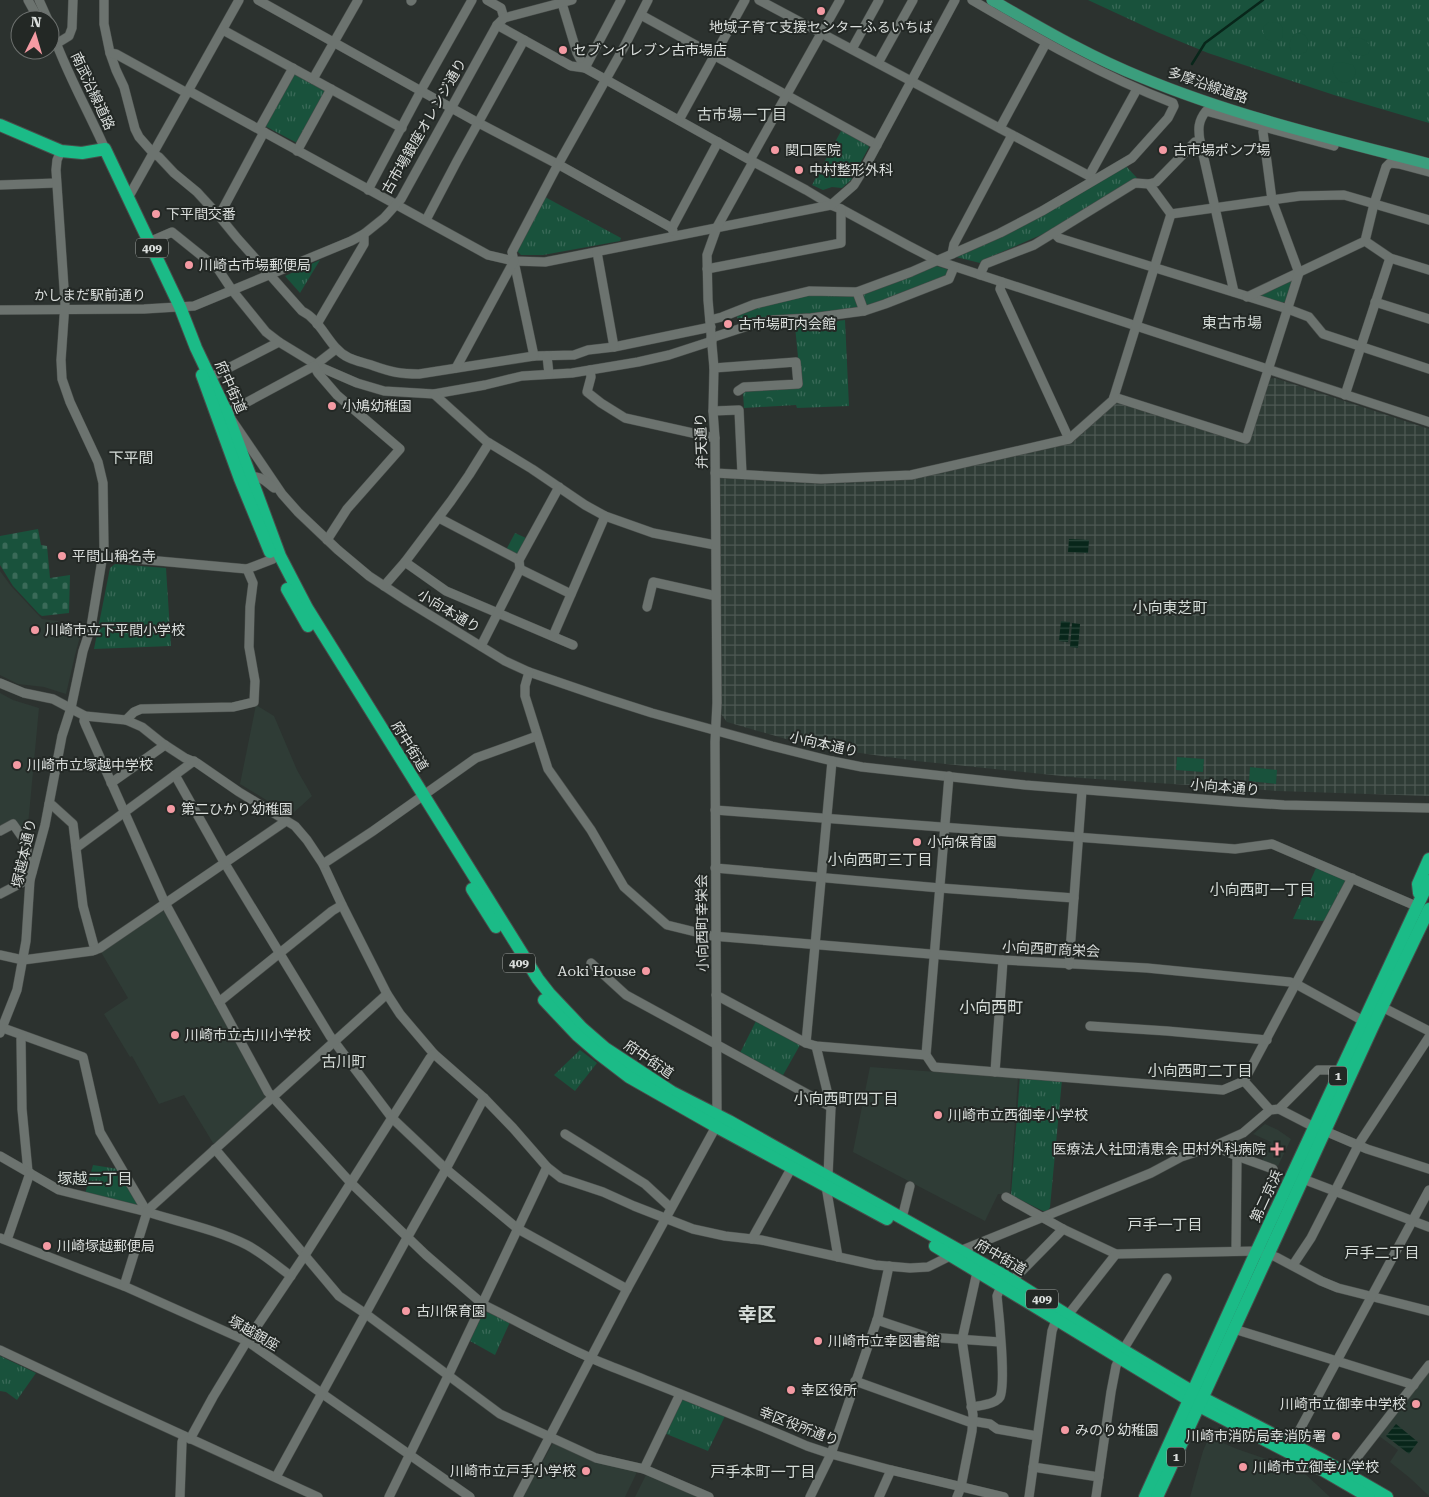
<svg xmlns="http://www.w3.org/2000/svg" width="1429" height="1497" font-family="'Roboto Serif','Noto Sans JP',serif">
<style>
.built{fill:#2f3c36}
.industrial{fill:url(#industrial-grid)}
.grass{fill:url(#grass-tufts)}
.forest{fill:url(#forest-crowns)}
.cemetery{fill:url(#cemetery-stones)}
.pitch{fill:#19523c}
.water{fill:url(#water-rules)}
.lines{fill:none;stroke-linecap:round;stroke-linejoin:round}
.stream{stroke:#08261a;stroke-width:2.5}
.minor-casing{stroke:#484d4a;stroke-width:10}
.major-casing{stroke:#484d4a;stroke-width:12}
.highway-casing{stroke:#484d4a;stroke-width:14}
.minor{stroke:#6c736f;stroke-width:9}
.major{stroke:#3b9e7d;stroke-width:11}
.highway{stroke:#1bbb87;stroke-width:12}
.poi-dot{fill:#f49aa3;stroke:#232825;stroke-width:2}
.labels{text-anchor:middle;stroke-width:4;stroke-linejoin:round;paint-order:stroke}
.shield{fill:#232825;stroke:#a4a8a6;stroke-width:1}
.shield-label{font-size:12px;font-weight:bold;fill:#dbdfdd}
.poi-label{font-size:14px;fill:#dbdfdd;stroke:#232825;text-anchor:start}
.street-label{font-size:14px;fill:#dbdfdd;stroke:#232825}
.neighbourhood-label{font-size:15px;fill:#d5dcd8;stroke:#232825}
.quarter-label{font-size:16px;fill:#d5dcd8;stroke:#232825}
.district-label{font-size:19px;font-weight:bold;fill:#d5dcd8;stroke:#232825}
</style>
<defs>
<pattern id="industrial-grid" width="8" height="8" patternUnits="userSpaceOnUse" patternTransform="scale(1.25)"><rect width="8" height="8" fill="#2f3c36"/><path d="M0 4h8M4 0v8" fill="none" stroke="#4d5853"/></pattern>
<pattern id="grass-tufts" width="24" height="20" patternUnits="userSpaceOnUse" patternTransform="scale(1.25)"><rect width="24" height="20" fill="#19523c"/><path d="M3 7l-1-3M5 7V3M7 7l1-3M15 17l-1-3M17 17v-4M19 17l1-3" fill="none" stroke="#3a6a58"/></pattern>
<pattern id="forest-crowns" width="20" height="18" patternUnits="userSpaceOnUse" patternTransform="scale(1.25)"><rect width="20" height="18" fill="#19523c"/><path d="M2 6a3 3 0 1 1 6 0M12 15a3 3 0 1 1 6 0" fill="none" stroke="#3a6a58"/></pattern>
<pattern id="cemetery-stones" width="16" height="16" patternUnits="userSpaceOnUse" patternTransform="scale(1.25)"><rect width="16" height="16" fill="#19523c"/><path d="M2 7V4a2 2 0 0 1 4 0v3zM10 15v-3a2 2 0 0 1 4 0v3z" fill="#3a6a58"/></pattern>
<pattern id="water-rules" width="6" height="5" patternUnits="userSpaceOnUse" patternTransform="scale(1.25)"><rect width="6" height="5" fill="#08261a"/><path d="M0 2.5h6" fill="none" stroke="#2b453b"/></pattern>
</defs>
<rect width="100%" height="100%" fill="#2c322f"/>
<g class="built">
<polygon points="0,571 11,586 42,619 58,621 58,627 81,633 75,655 66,694 44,687 18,684 0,675"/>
<polygon points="0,693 13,700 39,708 27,836 23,833 16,823 0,828"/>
<polygon points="256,705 274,716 297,770 312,796 291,815 240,784"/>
<polygon points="161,911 165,911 192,958 266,1097 216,1143 213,1143 184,1095 159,1104 132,1056 130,1057 104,1014 128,998 101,952"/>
<polygon points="870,1067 1018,1078 1010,1194 998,1194 985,1221 853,1152"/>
<polygon points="1265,1124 1278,1130 1291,1139 1278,1166 1262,1161 1271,1142 1253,1134"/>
<polygon points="1429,1371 1429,1496 1410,1478 1390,1462 1398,1450 1379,1436"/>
<polygon points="1209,1437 1237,1449 1281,1464 1299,1473 1302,1471 1330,1497 1190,1497 1203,1451"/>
<polygon points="553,1443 637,1472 625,1497 523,1497"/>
<polygon points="646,1475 703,1497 635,1497"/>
</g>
<polygon class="industrial" points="1275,378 1429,429 1429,796 1278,791 1081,778 917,761 853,752 786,739 727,722 721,714 718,480 721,476 912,478 1072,443 1116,402 1121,401 1248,444 1269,379"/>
<g class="grass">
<polygon points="1088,0 1429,0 1429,123 1334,95 1208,53 1157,32"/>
<polygon points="294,72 327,90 297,143 265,126"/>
<polygon points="844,130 868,145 869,147 851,180 842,188 832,187 823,190 812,185 841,131"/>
<polygon points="1125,165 1137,178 1050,231 981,261 980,263 956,257"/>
<polygon points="545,197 621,238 620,241 543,255 521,255 516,250"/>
<polygon points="320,260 300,293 285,276"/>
<polygon points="933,265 947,269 947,277 865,308 862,295"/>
<polygon points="1292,280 1286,301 1282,303 1262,297 1260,295"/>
<polygon points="809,294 856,296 860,309 740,325 736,314"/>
<polygon points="845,320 849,406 797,408 796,405 744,408 743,393 745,391 801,388 795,326"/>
<polygon points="515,533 526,538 518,556 506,550"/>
<polygon points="115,564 166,568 171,646 94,649 110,568"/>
<polygon points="1317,866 1344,878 1346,882 1325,920 1323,921 1293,919"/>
<polygon points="756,1021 800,1045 782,1077 740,1053"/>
<polygon points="580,1050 597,1063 575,1091 554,1075"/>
<polygon points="1020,1076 1062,1080 1050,1207 1048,1211 1043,1211 1011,1195"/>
<polygon points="93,1165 118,1169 143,1209 85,1194"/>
<polygon points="484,1311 510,1322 495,1355 470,1341"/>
<polygon points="0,1356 36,1373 17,1400 6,1392 0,1391"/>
<polygon points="681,1399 725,1416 708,1451 664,1433"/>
</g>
<polygon class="forest" points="781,390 782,404 767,405 766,391"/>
<polygon class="cemetery" points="38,529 41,545 47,546 50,578 70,575 69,613 42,616 39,614 13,586 0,565 0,536"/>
<g class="pitch">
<path d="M1269 22C1282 21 1284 26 1282 38L1278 42H1272L1266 39 1263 32 1264 26Z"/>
<path d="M1299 32C1309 36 1310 43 1306 52L1298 55 1292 53C1287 44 1290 36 1299 32Z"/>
<path d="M1353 37C1362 38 1367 39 1371 48L1368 54C1358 58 1349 55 1346 45L1348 40Z"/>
<path d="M1341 62 1353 65 1356 71C1355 79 1346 87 1338 80 1335 77 1333 72 1332 68L1335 63Z"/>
<polygon points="1177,757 1204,759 1203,772 1176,770"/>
<polygon points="1250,767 1277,770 1276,784 1249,781"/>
</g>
<g class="water">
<polygon points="1069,539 1089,540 1088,553 1068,552"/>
<polygon points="1061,621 1070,622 1068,642 1059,641"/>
<polygon points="1072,623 1080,624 1078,648 1070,647"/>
<polygon points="1396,1424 1418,1442 1409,1454 1386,1436"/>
</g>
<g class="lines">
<polyline class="stream" points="1192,64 1205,43 1263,0"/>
<g class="minor-casing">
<g id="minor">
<polyline points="28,0 39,20"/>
<polyline points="39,0 48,20"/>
<path d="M104 0V24L110 53 116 70 124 87 135 129 139 137 154 154 159 157 174 173 197 192 219 216 237 238 302 311C317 318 325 336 336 348 346 360 360 361 374 366 391 372 400 374 419 374L534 356 574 355 588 350 614 347 711 327"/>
<polyline points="258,0 473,120 563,167 672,228"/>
<polyline points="487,0 501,8 504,18"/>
<polyline points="561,0 577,53 585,68 750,160 806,190 831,205 841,209 909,246 938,261 1429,422"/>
<polyline points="759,0 1095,179"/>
<polyline points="411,1 412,0"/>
<polyline points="641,15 877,145"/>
<polyline points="497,25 571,66 585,68 621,0"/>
<path d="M50 26C64 69 87 108 105 149"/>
<polyline points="223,30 402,128"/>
<polyline points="56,44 69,36 72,28 73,0"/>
<polyline points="852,49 879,0"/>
<polyline points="110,53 116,54 187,93"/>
<polyline points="878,63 913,0"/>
<polyline points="313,79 358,0"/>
<polyline points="189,91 488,255 514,261 545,262 831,205 854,185 865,167 955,0"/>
<polyline points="679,120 745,0"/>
<polyline points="1000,128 1046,43"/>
<polyline points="259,129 293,68"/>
<polyline points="297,151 331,89"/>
<polyline points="750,160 840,0"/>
<polyline points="1089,176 1137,89"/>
<polyline points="0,185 56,183"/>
<polyline points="368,190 424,85 472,0"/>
<polyline points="128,198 239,0"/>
<polyline points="1171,214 1300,196 1344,195 1429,220"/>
<polyline points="219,216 264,132"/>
<polyline points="426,220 457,161 524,40"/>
<polyline points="673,231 672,228 718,142"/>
<polyline points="1054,233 1059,238 1288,309 1309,317 1323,334 1429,369"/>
<polyline points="1365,241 1390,258 1429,270"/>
<polyline points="149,242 172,232 218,269 232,290 266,332 279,342 320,367 357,383 384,391 434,394 485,385 522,376 572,373 638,362 669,355 712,341"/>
<polyline points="597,252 614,347"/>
<polyline points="952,254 954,244 970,214 1012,135"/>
<polyline points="707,269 841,243 841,209"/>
<polyline points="980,275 985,264 1034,245 1135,183 1149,184 1156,182 1195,142 1200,141"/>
<polyline points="1002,282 1000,289 1069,439"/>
<polyline points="857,292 864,311"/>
<path d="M1234 292 1200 141C1198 129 1198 121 1206 111L1334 146"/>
<polyline points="1247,297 1365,241 1374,204 1386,167 1390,163 1399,164 1429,172"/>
<polyline points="1375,302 1429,319"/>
<polyline points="0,310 144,309 194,306 351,241 364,234 384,218 401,199 497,25 504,18 572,0"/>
<path d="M710 320 722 317 755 304 809 291 857 292 911 272 1000 233 1042 211 1132 158 1168 118 1174 106 1173 103C1102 76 1037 38 972 0"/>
<polyline points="317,324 364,244 364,234"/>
<polyline points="711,338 751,325 774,320 811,318 864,311 885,304 949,279 954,267"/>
<polyline points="336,349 314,366 227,413 282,494 298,512 338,550 369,576 407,601 505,661 529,672 602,697 652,713 772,746 832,761 862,767 1025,785 1238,802 1284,805 1429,808"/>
<polyline points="534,356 512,252 555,170 624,47 648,0"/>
<polyline points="547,356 549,374"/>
<polyline points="314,366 318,373 337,395 400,449 347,509 327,540"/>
<polyline points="456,368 514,261"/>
<polyline points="714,368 796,362 798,384 744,387 738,391"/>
<polyline points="590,370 591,377 587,392 601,403 625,418 715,438"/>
<polyline points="211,377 279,342"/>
<polyline points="434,394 486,441 532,469 585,505 605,516 653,533 715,545"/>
<polyline points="1345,395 1390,258"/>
<polyline points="1114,397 1246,439 1299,273 1272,200 1263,132 1265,127"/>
<polyline points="713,411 739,410 742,474"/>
<polyline points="715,473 821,479 911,475 1069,439 1113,400 1171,214 1149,184"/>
<path d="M246 477C259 474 265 481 274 488"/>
<polyline points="439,518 519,560"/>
<polyline points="103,556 247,569 273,559"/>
<polyline points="405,562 446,591 573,645"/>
<polyline points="520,569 571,594"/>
<polyline points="384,586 405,562 451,501 469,475 489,443"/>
<polyline points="647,607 653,582 716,596"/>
<polyline points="553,636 605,516"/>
<polyline points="481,646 520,569 519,560 559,487"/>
<polyline points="529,672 525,686 525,696 548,769 591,830 624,887 667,925 712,936 1003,960 1147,968 1290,982 1296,984 1369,1024"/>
<polyline points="0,683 24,693 53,699 85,716 126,720 142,727 162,743 185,758 197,763 239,792 295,826 307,840 323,864 342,905 387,994 400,1014 434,1054 484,1098 513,1128 547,1167 561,1178 603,1192 634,1206 693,1229 725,1236 761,1240 875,1265 910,1268 928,1267 960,1251 1151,1173 1181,1157 1214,1146 1243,1133 1270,1110 1279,1109 1318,1070 1341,1070"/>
<path d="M85 716 84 721 86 726 165 903 268 1092 351 1183 426 1255 478 1300 482 1304C523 1324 563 1347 605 1364 673 1391 741 1417 807 1446L831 1454 891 1470 1004 1497"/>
<polyline points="126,720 134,712 141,709 233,707 254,702 255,681 249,647 250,607 253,583 247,569"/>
<polyline points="175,775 224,862 330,1036 392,1118 446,1169 518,1229 627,1289"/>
<polyline points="949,776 926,1055 934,1067 1223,1090 1244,1081 1352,878"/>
<polyline points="111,783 165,745"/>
<polyline points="49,804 52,805 73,824 83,906 95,950"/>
<polyline points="715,810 1235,849 1272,844 1416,906"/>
<polyline points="0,831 13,824 27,844 27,865 32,872"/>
<polyline points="76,848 194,761"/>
<polyline points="323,864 373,831 476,758 537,736"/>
<polyline points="715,868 940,888 1074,898"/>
<polyline points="0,894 23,882 30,880"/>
<polyline points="0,955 23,960 92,951 100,948 286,821"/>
<polyline points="591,963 626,995 831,1107"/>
<polyline points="1069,965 1082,790"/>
<polyline points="716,995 806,1043 816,1046 926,1055"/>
<polyline points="219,1002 332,911 342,905"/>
<polyline points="1382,1007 1429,1031"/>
<polyline points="1090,1026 1167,1031 1267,1040"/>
<path d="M3 1028 83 1057 100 1132 147 1212C179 1222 218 1230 247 1245 262 1253 276 1265 291 1276"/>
<polyline points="0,1033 17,990 26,941 30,880 45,825 62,736 71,708 83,651 91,627 104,548 103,483 98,462 70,402 62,379 61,360 65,303 56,170 57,160 61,151"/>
<polyline points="22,1036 21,1039 22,1109 28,1172"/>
<polyline points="806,1043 832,761"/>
<polyline points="816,1046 831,1107 828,1176"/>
<polyline points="995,1072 1003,960"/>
<polyline points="1244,1081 1270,1110"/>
<polyline points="1279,1109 1314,1127"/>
<polyline points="1325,1131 1367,1149 1429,1169"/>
<polyline points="565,1134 645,1184 671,1208"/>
<polyline points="1214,1146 1237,1156 1236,1251"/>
<polyline points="215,1149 339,1296 366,1314 500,1414 596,1458 644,1469 709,1497"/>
<polyline points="0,1156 59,1190 147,1212"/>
<polyline points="1237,1156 1273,1169"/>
<polyline points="1303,1179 1429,1227"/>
<polyline points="826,1186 838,1257"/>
<polyline points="1006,1197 1063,1229 1116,1254 1257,1251 1276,1257 1321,1281 1338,1288 1429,1311"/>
<polyline points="902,1218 910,1186"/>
<polyline points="0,1238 124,1286 247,1341 470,1497"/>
<polyline points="752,1239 792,1167"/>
<polyline points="7,1240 30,1173"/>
<polyline points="1293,1265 1311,1238 1360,1142 1429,1037"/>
<polyline points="1012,1281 1063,1229"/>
<polyline points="124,1286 147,1212 151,1207 387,994"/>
<polyline points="1068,1315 1116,1254"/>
<polyline points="877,1320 928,1337 1000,1342"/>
<polyline points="1234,1329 1414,1385"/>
<polyline points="0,1350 106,1400 318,1497"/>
<polyline points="1123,1350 1167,1278"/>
<polyline points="855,1381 972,1423"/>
<path d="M971 1407C979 1406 996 1404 1000 1397 1006 1384 999 1314 997 1296L1001 1286"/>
<polyline points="972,1421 990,1424 997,1429 1037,1436"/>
<polyline points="190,1439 213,1397 247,1341 305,1255 430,1058 434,1054"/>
<polyline points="1292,1444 1429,1190"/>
<polyline points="1033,1467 1099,1477"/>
<polyline points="644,1469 680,1394"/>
<polyline points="276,1477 407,1238 446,1169 484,1098"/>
<polyline points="1343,1478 1348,1469 1429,1365"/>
<polyline points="180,1497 182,1442 184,1436"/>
<polyline points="389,1497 448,1376 547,1167"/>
<polyline points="518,1497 627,1289 713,1132 717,1116 715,742 717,703 715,438 713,411 714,368 708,300 707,255 717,227 753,162"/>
<polyline points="810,1497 831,1454 878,1317 889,1266"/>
<polyline points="879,1497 891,1470"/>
<polyline points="957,1497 961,1487 972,1431 973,1415 962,1340 977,1272"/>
<polyline points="1029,1497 1052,1331 1056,1320"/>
<polyline points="1096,1497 1111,1392 1116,1366 1120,1358"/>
</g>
</g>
<g class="major-casing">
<path id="major" d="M992 0C1041 28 1090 57 1143 78 1235 116 1333 139 1429 164"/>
</g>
<g class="highway-casing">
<g id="highway">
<polyline points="0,125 61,151 82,153 105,149 180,307 196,348 227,413 280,556 307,608 538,979 549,993 582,1028 605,1048 672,1092 729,1121 1005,1276 1123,1350 1203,1398 1321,1459 1387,1497"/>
<polyline points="202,375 240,479 270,552"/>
<polyline points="287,589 308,626"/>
<polyline points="472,889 496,927"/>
<polyline points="1419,893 1418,884 1429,859"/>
<polyline points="544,1000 577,1035 599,1054 629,1077 715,1126 887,1219"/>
<polyline points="935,1246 1199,1406 1321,1469 1369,1497"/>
<polyline points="1145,1497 1252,1261 1429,881"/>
<polyline points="1157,1497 1373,1026 1429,909"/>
</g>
</g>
<use href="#minor" class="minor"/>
<use href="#major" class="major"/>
<use href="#highway" class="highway"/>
</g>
<g class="poi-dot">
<circle cx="821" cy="11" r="5"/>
<circle cx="563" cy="50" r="5"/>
<circle cx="775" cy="150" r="5"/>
<circle cx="1163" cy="150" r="5"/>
<circle cx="799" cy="170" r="5"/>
<circle cx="156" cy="214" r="5"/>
<circle cx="189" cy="265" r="5"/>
<circle cx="728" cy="324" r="5"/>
<circle cx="332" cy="406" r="5"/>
<circle cx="62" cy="556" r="5"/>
<circle cx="35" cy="630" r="5"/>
<circle cx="17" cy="765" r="5"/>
<circle cx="171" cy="809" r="5"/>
<circle cx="917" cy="842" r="5"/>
<circle cx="646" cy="971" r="5"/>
<circle cx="175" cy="1035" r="5"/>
<circle cx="938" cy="1115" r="5"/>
<path d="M1274.5 1141.5h5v5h5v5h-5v5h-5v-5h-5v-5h5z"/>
<circle cx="47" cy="1246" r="5"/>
<circle cx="406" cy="1311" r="5"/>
<circle cx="818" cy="1341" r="5"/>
<circle cx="791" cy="1390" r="5"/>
<circle cx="1416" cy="1404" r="5"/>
<circle cx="1065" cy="1430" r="5"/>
<circle cx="1336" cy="1436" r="5"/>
<circle cx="1243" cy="1467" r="5"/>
<circle cx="586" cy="1471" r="5"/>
</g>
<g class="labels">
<g class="shield">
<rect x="136" y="238.5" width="32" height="19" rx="4"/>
<rect x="503" y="953.5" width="32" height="19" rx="4"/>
<rect x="1329" y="1066.5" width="18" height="19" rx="4"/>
<rect x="1026" y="1289.5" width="32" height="19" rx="4"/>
<rect x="1167" y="1447.5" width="18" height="19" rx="4"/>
</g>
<g class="shield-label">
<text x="152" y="252">409</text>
<text x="519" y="967">409</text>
<text x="1338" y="1080">1</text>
<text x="1042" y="1303">409</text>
<text x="1176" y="1461">1</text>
</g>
<g class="poi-label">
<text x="821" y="32" text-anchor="middle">地域子育て支援センターふるいちば</text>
<text x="573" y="55">セブンイレブン古市場店</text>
<text x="785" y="155">関口医院</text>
<text x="1173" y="155">古市場ポンプ場</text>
<text x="809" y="175">中村整形外科</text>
<text x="166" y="219">下平間交番</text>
<text x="199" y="270">川崎古市場郵便局</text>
<text x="738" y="329">古市場町内会館</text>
<text x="342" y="411">小鳩幼稚園</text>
<text x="72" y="561">平間山稱名寺</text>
<text x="45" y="635">川崎市立下平間小学校</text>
<text x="27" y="770">川崎市立塚越中学校</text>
<text x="181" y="814">第二ひかり幼稚園</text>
<text x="927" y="847">小向保育園</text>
<text x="636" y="976" text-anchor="end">Aoki House</text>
<text x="185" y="1040">川崎市立古川小学校</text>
<text x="948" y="1120">川崎市立西御幸小学校</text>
<text x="1266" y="1154" text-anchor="end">医療法人社団清恵会 田村外科病院</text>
<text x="57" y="1251">川崎塚越郵便局</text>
<text x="416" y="1316">古川保育園</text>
<text x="828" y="1346">川崎市立幸図書館</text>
<text x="801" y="1395">幸区役所</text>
<text x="1406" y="1409" text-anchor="end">川崎市立御幸中学校</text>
<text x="1075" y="1435">みのり幼稚園</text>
<text x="1326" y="1441" text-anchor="end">川崎市消防局幸消防署</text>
<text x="1253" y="1472">川崎市立御幸小学校</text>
<text x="576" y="1476" text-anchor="end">川崎市立戸手小学校</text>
</g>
<g class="street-label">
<text transform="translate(1208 85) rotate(19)" y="5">多摩沿線道路</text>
<text transform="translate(93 91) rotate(65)" y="5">南武沿線道路</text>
<text transform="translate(424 126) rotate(-60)" y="5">古市場銀座オレンジ通り</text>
<text x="90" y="300">かしまだ駅前通り</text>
<text transform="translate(231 387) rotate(66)" y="5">府中街道</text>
<text transform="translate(701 441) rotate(-92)" y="5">弁天通り</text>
<text transform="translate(449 611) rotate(31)" y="5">小向本通り</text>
<text transform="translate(824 744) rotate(13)" y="5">小向本通り</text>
<text transform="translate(410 746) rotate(58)" y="5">府中街道</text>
<text transform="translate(1225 787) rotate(5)" y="5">小向本通り</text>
<text transform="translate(24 853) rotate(-78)" y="5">塚越本通り</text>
<text transform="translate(702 923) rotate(-91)" y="5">小向西町幸栄会</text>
<text transform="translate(1051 949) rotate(3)" y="5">小向西町商栄会</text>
<text transform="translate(649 1059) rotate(34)" y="5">府中街道</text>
<text transform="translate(1266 1196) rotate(-65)" y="5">第二京浜</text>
<text transform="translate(1001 1257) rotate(30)" y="5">府中街道</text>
<text transform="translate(254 1333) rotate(30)" y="5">塚越銀座</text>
<text transform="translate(799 1426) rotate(21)" y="5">幸区役所通り</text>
</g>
<g class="neighbourhood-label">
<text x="742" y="120">古市場一丁目</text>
<text x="1232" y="328">東古市場</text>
<text x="131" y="463">下平間</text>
<text x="1170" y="613">小向東芝町</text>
<text x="880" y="865">小向西町三丁目</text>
<text x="1262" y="895">小向西町一丁目</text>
<text x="344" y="1067">古川町</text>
<text x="1200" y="1076">小向西町二丁目</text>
<text x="846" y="1104">小向西町四丁目</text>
<text x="95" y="1184">塚越二丁目</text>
<text x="1165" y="1230">戸手一丁目</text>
<text x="1382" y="1258">戸手二丁目</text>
<text x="763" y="1477">戸手本町一丁目</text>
</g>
<g class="quarter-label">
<text x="991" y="1013">小向西町</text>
</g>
<g class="district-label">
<text x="757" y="1321">幸区</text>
</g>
</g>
<g transform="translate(35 35) rotate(5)"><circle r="24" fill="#232825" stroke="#6d716f"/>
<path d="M0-4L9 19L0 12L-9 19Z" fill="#f49aa3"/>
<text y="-8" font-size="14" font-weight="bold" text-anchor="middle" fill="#dbdfdd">N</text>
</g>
</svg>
